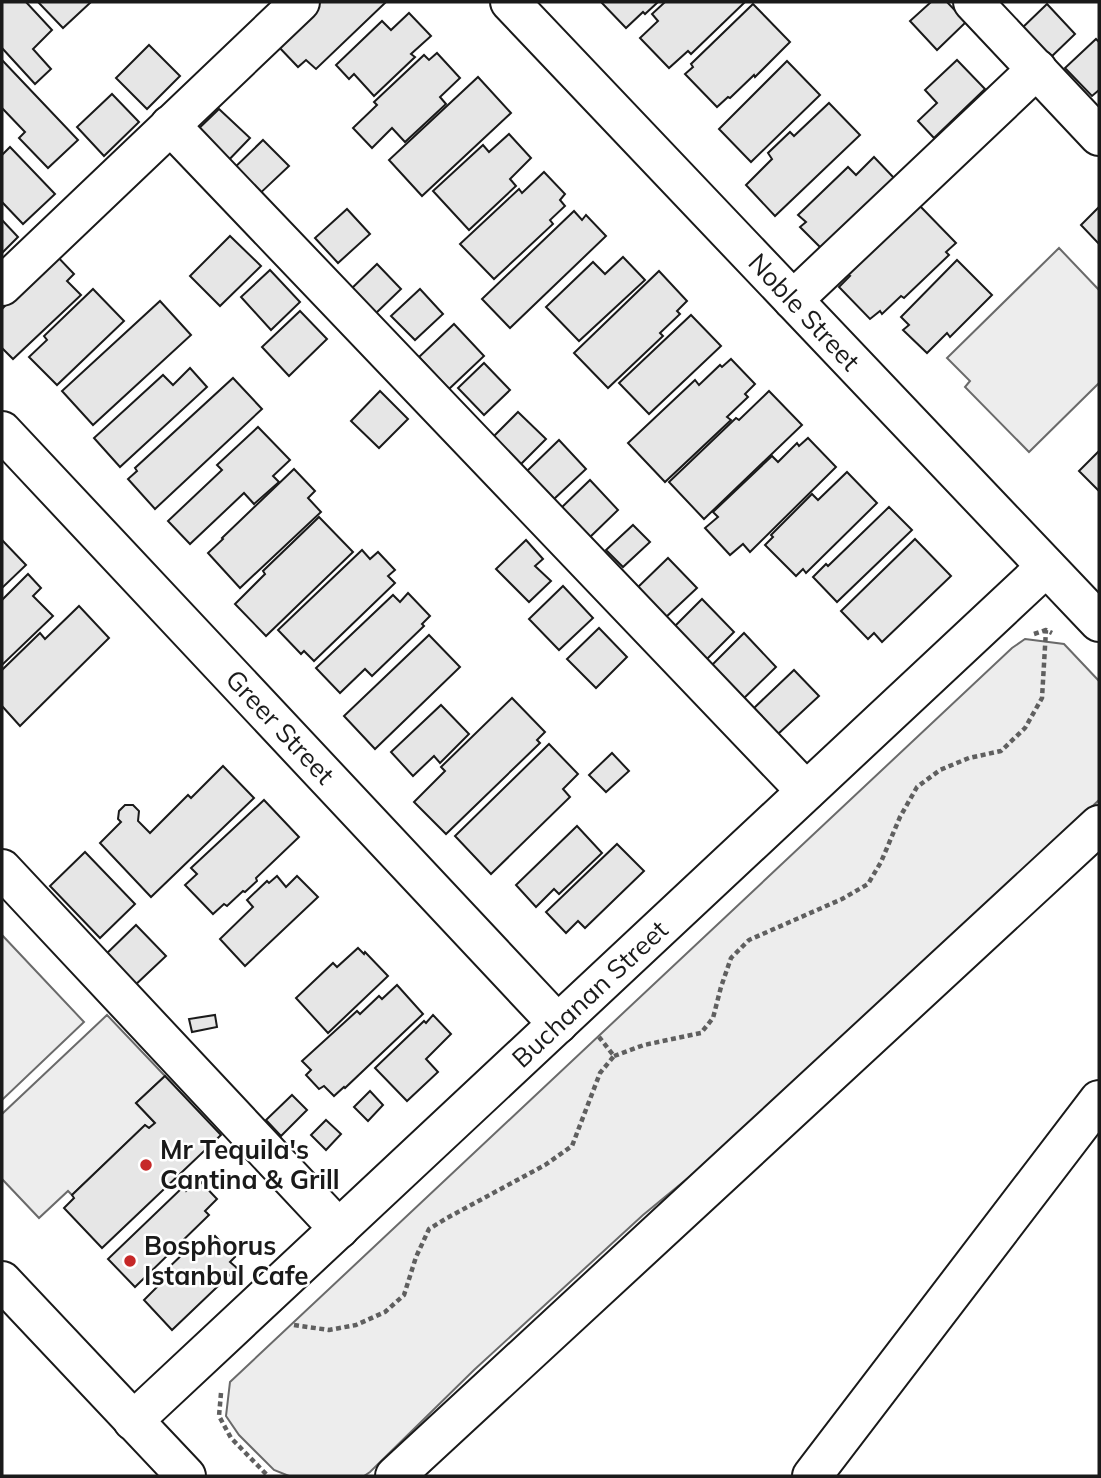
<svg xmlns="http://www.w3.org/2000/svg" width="1101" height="1478" font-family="Mulish,sans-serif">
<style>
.built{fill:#ededed;stroke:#6a6a6a;stroke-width:2}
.building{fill:#e6e6e6;stroke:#1a1a1a;stroke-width:2}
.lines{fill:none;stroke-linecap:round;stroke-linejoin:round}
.minor-casing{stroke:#1a1a1a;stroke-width:42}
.major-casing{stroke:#1a1a1a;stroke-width:42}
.highway-casing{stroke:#1a1a1a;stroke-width:42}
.path{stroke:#5f5f5f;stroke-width:4.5;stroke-dasharray:5 3.5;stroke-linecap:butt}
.minor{stroke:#fff;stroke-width:38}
.major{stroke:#fff;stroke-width:38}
.highway{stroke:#fff;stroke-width:38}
.poi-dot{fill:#c62828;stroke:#fff;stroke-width:2.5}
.labels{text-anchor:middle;stroke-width:5;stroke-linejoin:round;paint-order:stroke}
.street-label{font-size:26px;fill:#1a1a1a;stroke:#fff}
.poi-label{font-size:26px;font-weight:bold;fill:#1a1a1a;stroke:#fff;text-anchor:start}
</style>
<rect width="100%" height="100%" fill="#fff"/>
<g class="built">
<polygon points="1059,248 1099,290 1099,383 1029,452 965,387 970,381 947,358"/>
<polygon points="1025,639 1064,644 1099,681 1099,800 744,1132 643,1215 474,1370 370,1472 364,1476 289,1476 274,1470 239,1435 226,1416 230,1382 1012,648"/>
<polygon points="2,935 84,1022 2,1100"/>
<polygon points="107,1015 165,1076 136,1103 155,1123 149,1128 145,1125 72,1195 68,1191 39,1218 2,1179 2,1114"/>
</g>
<g class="building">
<polygon points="2,2 26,2 52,30 33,49 51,69 35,84 2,48"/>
<polygon points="38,2 91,2 63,28"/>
<polygon points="320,2 386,2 316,69 306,60 298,67 276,44"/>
<polygon points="601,2 658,2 645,14 643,12 626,28"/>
<polygon points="665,2 745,2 691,54 688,51 669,68 640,38 658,21 652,14"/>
<polygon points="931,2 947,2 966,22 937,50 910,21"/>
<polygon points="753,4 790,42 755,77 754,75 730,98 728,97 717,107 685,74 693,67 691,64"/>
<polygon points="1047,4 1075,34 1049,59 1020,30"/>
<polygon points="409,13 431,36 411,54 415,57 374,96 354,74 349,79 336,65 382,21 391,30"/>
<polygon points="1096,39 1099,42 1099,90 1092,96 1065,68"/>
<polygon points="149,45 180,76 147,109 116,78"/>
<polygon points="437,53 460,78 440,97 446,104 405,142 392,128 372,148 353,128 377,105 374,102 424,55 429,60"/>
<polygon points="2,60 78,140 48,168 19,138 25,132 2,108"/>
<polygon points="957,60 985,89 934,138 918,121 937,103 925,90"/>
<polygon points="787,61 820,95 751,162 719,129"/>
<polygon points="478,77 511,113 422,196 389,160"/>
<polygon points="112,94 139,122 104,156 77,127"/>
<polygon points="829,103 860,135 775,216 746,185 772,159 768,153 790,132 794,136"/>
<polygon points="219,109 250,138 222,167 191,136"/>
<polygon points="509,134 531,158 510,179 516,186 469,230 433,191 483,145 489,152"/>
<polygon points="263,140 289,166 254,199 229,173"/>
<polygon points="10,147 55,194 23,224 2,202 2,155"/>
<polygon points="874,157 894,178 821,248 800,227 806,222 798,215 848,167 856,175"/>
<polygon points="544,172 565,194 560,200 565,206 550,220 553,224 494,279 460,244 519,189 522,193"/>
<polygon points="918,204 956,243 946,252 949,255 904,298 901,296 882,314 880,311 870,319 839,287 850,276 847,274"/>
<polygon points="1099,207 1099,244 1081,225"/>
<polygon points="347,209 370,234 338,263 315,238"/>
<polygon points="574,211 582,220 586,215 606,236 510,328 482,299"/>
<polygon points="2,220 18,237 2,253"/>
<polygon points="230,236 261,266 220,306 190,276"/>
<polygon points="54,253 74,274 67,281 81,295 13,359 2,348 2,309"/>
<polygon points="623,257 645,280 579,341 546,307 593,262 605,274"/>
<polygon points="957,260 992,295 950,337 947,333 927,353 903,330 909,325 901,317"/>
<polygon points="377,264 401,289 374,315 350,290"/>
<polygon points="270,270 300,302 271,330 241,297"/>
<polygon points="659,271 687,301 677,311 680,314 660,333 663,336 608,388 574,353"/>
<polygon points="93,289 124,321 57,385 29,357 47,340 44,336"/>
<polygon points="420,289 443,314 415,340 391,316"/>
<polygon points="160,301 191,335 93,425 62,391"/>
<polygon points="300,311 327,339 289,376 262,347"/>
<polygon points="691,315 721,346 649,414 619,383"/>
<polygon points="454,324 484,356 449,389 419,357"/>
<polygon points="731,359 755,384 745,394 748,397 727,417 731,420 665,482 628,443 695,380 699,385 720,365 722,367"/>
<polygon points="484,363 510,390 484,415 458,388"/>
<polygon points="190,368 207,387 120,467 94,438 163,375 173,385"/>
<polygon points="233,378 262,409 155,509 128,479 137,471 135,468"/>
<polygon points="380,391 408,419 379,448 351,421"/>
<polygon points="769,391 802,425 704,519 669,482 736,418 739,420"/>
<polygon points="518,412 546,439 521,464 493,437"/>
<polygon points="258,427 290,460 273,476 279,482 254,504 244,493 190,544 168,521 222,470 217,465"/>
<polygon points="808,438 836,467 750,552 743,544 730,555 705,528 718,517 713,512 772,456 778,462 797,443 799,446"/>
<polygon points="559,440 586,469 554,499 527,471"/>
<polygon points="1099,451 1099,491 1079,471"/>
<polygon points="294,469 315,491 308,498 321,512 240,588 208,553 223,539 222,538"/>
<polygon points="847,472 877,503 806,573 803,569 796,576 765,545 773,537 771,535 812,494 818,500"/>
<polygon points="590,480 618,510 588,539 560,509"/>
<polygon points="889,507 912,530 837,602 813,577 826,564 828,566"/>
<polygon points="319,517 353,552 266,636 235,604 265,574 263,571"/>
<polygon points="633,525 650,542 623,567 606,550"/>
<polygon points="915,539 951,576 882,642 874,633 868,639 841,611"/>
<polygon points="2,540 26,565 2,588"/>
<polygon points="526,540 543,559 535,566 551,581 529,602 496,569"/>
<polygon points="362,550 370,559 378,552 395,570 388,576 395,583 314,661 304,651 301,654 278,630"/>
<polygon points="668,558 697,588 665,618 636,589"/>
<polygon points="28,574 41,588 33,596 53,616 2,665 2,600"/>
<polygon points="563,586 593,618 559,650 529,619"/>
<polygon points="408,593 430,616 422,624 424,626 372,676 365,669 340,693 316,668 393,595 400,602"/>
<polygon points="702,599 734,632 702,664 670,631"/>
<polygon points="79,606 109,638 20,726 2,706 2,670 40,633 45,639"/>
<polygon points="599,628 627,657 596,688 567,659"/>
<polygon points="744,633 776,667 740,702 708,669"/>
<polygon points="429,635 460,667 375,749 344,716"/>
<polygon points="794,670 819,696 778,734 754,708"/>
<polygon points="512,698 545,732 537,740 540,743 446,834 414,802 445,771 441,767"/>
<polygon points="441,705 469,734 440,763 434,756 413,776 391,752"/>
<polygon points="549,744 578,774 563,789 570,797 491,874 455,836"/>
<polygon points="612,753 629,771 606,792 589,775"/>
<polygon points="223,766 254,798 151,897 100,843 121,822 118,819 119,811 125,805 133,805 139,811 138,821 150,833 188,795 191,798"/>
<polygon points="264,800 299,837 256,878 257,881 245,892 243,891 227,906 224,904 213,914 185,885 197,874 191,868"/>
<polygon points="577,826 602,853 559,894 554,889 536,907 516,885"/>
<polygon points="617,844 644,871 585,928 578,921 566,933 546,912"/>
<polygon points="85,852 135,904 100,938 50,886"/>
<polygon points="277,876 286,887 297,876 318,897 245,966 220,939 253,907 247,900 267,881 269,883"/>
<polygon points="136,925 166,956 132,988 103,957"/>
<polygon points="358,948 364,954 365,952 388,976 328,1033 296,998 333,963 337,967"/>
<polygon points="397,985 423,1014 345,1088 344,1087 334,1096 324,1086 319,1089 306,1075 311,1070 302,1061 357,1011 360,1014 379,996 382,999"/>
<polygon points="215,1015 217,1027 192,1032 189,1019"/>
<polygon points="433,1015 451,1034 426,1059 438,1072 407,1101 375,1068 424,1021 426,1023"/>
<polygon points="165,1076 221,1135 102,1248 64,1208 74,1198 72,1195 145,1125 149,1128 155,1123 136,1103"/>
<polygon points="370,1091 383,1105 368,1121 354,1107"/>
<polygon points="292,1095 307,1110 281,1136 266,1120"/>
<polygon points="326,1120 341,1134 326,1150 311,1135"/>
<polygon points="198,1179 217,1199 205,1211 209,1215 135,1287 108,1259 183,1187 186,1191"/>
<polygon points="215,1236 235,1257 230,1262 237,1268 172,1330 144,1300 167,1277 163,1273 187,1250 194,1257"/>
</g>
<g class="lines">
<g class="minor-casing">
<g id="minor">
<polyline points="510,2 1099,622"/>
<polyline points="973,2 1099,136"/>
<polyline points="170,125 806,791"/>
<polyline points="2,286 300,2"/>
<polyline points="793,300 1037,69"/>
<polyline points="2,431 558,1024"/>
<polyline points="2,869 339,1229"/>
<polyline points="133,1421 1046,567"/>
</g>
</g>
<g class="major-casing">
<polyline id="major" points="2,1281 186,1476"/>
</g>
<g class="highway-casing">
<g id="highway">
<path d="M395 1476C629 1258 865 1043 1099 825"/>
<polyline points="812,1476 1099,1100"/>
</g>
</g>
<g class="path">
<polyline points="1034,634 1046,630 1052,633"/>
<polyline points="614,1056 644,1045 701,1033 713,1018 721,987 731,958 749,940 842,899 868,884 881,862 900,817 917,787 940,770 969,758 1001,751 1025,728 1042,698 1046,630"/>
<polyline points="294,1325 329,1330 356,1325 385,1312 404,1295 416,1257 429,1229 447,1218 545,1165 572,1146 600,1073 614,1056 599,1037"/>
<polyline points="221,1393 219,1416 231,1438 268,1476"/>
</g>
<use href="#minor" class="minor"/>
<use href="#major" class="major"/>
<use href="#highway" class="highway"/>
</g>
<g class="poi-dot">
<circle cx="146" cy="1165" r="7"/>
<circle cx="130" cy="1261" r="7"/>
</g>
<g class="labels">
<g class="street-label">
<text transform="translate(804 312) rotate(47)" y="9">Noble Street</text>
<text transform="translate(280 727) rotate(47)" y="9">Greer Street</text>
<text transform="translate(590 994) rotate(-43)" y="9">Buchanan Street</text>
</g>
<g class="poi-label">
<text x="160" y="1159">Mr Tequila's<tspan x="160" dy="30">Cantina &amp; Grill</tspan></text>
<text x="144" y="1255">Bosphorus<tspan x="144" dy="30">Istanbul Cafe</tspan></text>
</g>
</g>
<rect width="1101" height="1478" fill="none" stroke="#1a1a1a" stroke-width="7"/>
</svg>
